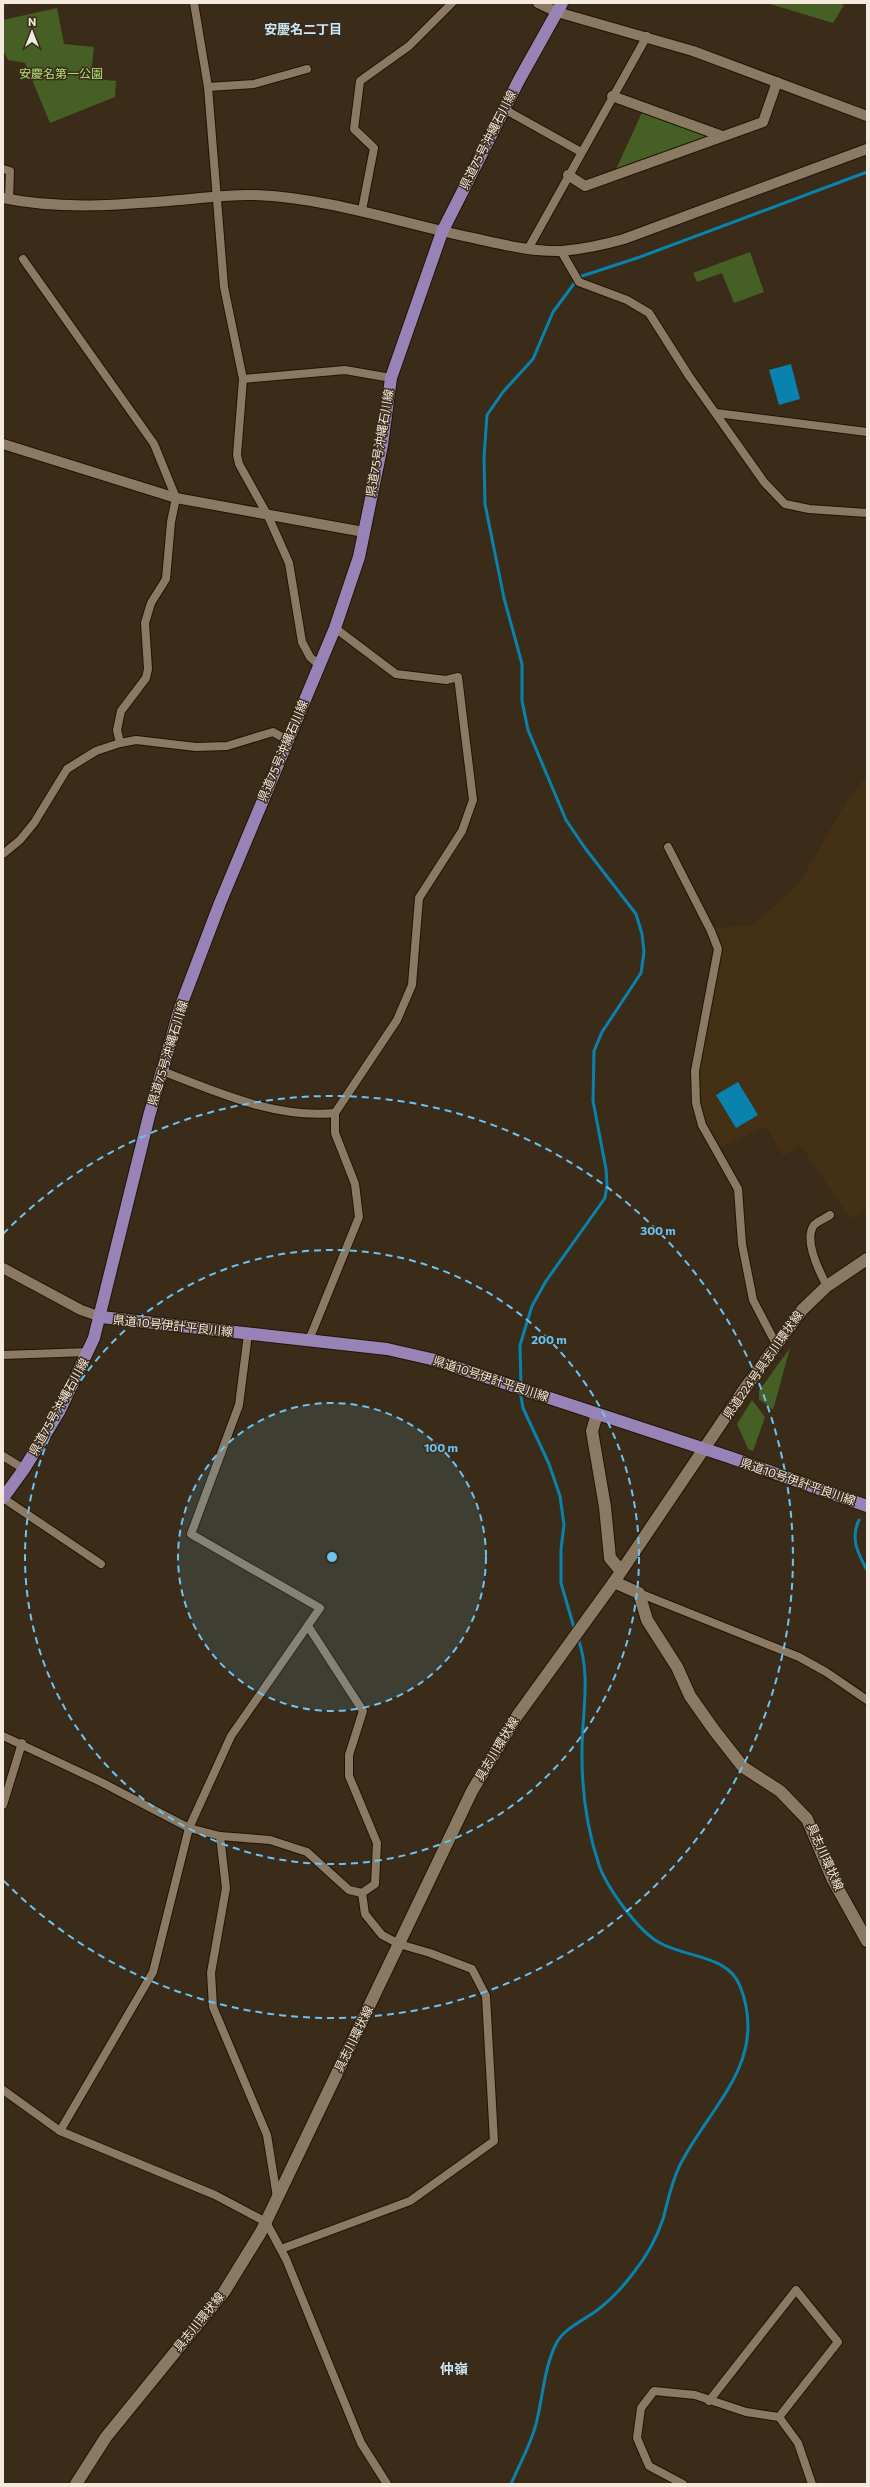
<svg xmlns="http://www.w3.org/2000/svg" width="870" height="2487" font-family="Commissioner,'Noto Sans JP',sans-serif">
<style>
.built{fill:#433015}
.green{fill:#465f25}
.water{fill:#0982ad}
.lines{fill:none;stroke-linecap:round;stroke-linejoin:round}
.stream{stroke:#0982ad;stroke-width:3}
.minor-casing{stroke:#211402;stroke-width:10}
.tertiary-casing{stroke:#211402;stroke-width:12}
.secondary-casing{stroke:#211402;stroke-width:14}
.primary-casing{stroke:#211402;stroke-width:14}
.minor{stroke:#8a7963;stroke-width:8}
.tertiary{stroke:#8a7963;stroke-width:10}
.secondary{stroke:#8a7963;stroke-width:12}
.primary{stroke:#9883b6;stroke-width:12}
.ring{fill:none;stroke:#6dc2f3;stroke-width:2;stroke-dasharray:7 5}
.labels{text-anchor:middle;stroke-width:3;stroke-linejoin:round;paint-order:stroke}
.park-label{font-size:12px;fill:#b2e078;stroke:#3a2c18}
.street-label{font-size:12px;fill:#f4ebde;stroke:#3a2c18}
.neighbourhood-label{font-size:13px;font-weight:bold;fill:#cae8fa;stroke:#3a2c18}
.quarter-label{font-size:14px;font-weight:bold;fill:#cae8fa;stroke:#3a2c18}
.centre{fill:#6dc2f3;stroke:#3a2c18;stroke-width:2}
.ring-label{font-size:12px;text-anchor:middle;font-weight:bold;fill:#6dc2f3;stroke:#3a2c18;stroke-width:3;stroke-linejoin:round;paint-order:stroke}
</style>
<rect width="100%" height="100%" fill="#3a2c18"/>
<polygon class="built" points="864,779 867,781 867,1209 851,1219 800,1145 783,1156 766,1127 719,1148 706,1125 699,1103 699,1071 721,955 715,928 753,925 799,883 850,796"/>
<g class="green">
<polygon points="767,3 840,3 844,5 833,23"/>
<polygon points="57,8 64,44 94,47 91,74 96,79 116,81 115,97 50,123 25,63 8,60 3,50 3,20"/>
<polygon points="644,108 722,136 613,176"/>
<polygon points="750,252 764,292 734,303 722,273 697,282 693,273"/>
<polygon points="790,1348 773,1410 759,1399 759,1391"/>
<polygon points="752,1400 765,1417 753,1451 748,1449 737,1424"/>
</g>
<g class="water">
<polygon points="791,364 800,399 779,405 769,370"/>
<polygon points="738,1082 758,1115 736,1128 716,1095"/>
</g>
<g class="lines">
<g class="stream">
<polyline points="521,1386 520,1345 532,1306 546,1281 605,1198 607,1185 606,1169 593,1101 594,1051 602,1032 641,973 644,952 642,934 636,914 585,848 566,820 528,730 522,701 522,664 504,598 485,504 484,457 487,415 503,392 533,359 553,312 579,277 640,257 867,172"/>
<polyline points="520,1391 523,1408 549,1464 560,1496 564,1525 561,1549 561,1583 575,1631"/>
<path d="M859 1520C850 1538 858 1554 867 1570"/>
<path d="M511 2484C519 2465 531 2444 536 2424 543 2398 544 2366 557 2342 565 2328 584 2320 596 2311 611 2300 623 2287 634 2272 646 2257 657 2237 663 2219 668 2201 671 2184 679 2167 709 2106 770 2062 740 1986 728 1955 687 1958 660 1943 639 1932 607 1888 599 1865 588 1832 582 1793 582 1757 581 1717 592 1678 578 1638"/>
</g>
<g class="minor-casing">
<g id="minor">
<polyline points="194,3 208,87 224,287 243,379 237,455 239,464 268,516 289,563 302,642 310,657 319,665"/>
<polyline points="208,87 254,84 307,69"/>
<polyline points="504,109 581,152"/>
<polyline points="3,169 10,171 9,199"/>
<polyline points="362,210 374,148 354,129 360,81 409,46 452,3"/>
<polyline points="528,249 647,36"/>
<polyline points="561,251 579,282 627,300 649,313 689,376 764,482 785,504 809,509 867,513"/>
<polyline points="23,259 154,444 176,498 171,522 166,579 151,603 145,623 148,669 146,678 121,711 117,730 120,743"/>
<polyline points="243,379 345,370 391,378"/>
<polyline points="716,413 867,432"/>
<polyline points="668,847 711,931 718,949 695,1071 696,1103 702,1125 738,1189 742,1244 753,1300 776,1344"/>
<polyline points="3,854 20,840 34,823 67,769 96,751 120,743 136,740 196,747 227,746 273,732 287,740"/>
<path d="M162 1071C217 1092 275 1119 335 1113"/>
<path d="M827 1286C820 1273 803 1240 814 1225 818 1221 826 1218 830 1215"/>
<polyline points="309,1340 359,1217 355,1184 335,1133 335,1113 397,1020 412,985 419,898 462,831 473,800 458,677 446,680 396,674 335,628"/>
<polyline points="3,1355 88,1352"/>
<polyline points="3,1456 24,1469"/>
<polyline points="3,1498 101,1564"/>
<polyline points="639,1593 799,1657 826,1672 867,1700"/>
<polyline points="308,1626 363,1711 349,1755 349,1776 377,1843 375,1884 362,1893"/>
<polyline points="3,1736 101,1782 189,1828 220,1836 270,1840 307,1852 349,1890 362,1893"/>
<polyline points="3,1805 22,1743"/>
<polyline points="220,1836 226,1888 211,1973 213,2007 267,2135 277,2197"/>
<polyline points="3,2090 60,2131 215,2195 266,2222 286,2259 361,2443 387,2484"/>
<polyline points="60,2131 153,1972 189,1828 231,1736 320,1608 191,1534 239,1405 248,1334"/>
<polyline points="281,2249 410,2201 494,2141 486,1996 472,1969 430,1953 399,1944 382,1935 365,1914 362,1893"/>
<polyline points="709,2401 796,2290 838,2342 779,2417"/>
<polyline points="683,2484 649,2466 637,2438 641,2408 654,2391 695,2395 746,2412 779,2417 798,2443 812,2484"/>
</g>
</g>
<g class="tertiary-casing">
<g id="tertiary">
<polyline points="538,3 557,12 693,51 867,116"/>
<polyline points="612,96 722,136"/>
<polyline points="568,175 585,186 763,122 777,82"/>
<path d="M3 198C61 210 121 205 179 200 204 198 230 194 255 195 331 198 403 224 478 239 505 245 533 252 562 251 583 249 603 245 624 239L867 149"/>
<polyline points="3,444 176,498 364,532"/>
<polyline points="3,1268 81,1310 101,1317"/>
</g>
</g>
<g class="secondary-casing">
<g id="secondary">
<polyline points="597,1414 592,1431 605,1507 610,1558 621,1571"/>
<polyline points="614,1582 639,1593 647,1620 677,1667 690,1696 714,1730 743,1767 780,1791 807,1819 832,1878 867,1941"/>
<polyline points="76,2484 106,2437 224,2292 261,2232 472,1791 517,1716 614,1582 743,1391 802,1310 827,1286 867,1259"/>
</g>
</g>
<g class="primary-casing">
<g id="primary">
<polyline points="101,1317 387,1349 431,1359 729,1457 867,1506"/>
<polyline points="3,1498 24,1469 60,1410 94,1338 149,1116 180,1008 220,903 335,628 359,557 382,445 391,378 442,232 519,80 562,3"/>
</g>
</g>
<use href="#minor" class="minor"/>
<use href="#tertiary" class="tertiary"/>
<use href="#secondary" class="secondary"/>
<use href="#primary" class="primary"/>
</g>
<circle cx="332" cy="1557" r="154" fill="#6dc2f3" fill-opacity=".12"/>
<g class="ring">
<circle cx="332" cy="1557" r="154"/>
<circle cx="332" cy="1557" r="307"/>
<path d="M3 1234A461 461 0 1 1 3 1880"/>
</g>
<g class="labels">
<g class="park-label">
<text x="61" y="78">安慶名第一公園</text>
</g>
<g class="street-label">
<text transform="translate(488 140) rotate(-63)" y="4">県道75号沖縄石川線</text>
<text transform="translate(380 443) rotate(-80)" y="4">県道75号沖縄石川線</text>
<text transform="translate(283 751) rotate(-67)" y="4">県道75号沖縄石川線</text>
<text transform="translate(168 1053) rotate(-73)" y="4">県道75号沖縄石川線</text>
<text transform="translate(173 1326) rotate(6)" y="4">県道10号伊計平良川線</text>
<text transform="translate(763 1365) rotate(-55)" y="4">県道224号具志川環状線</text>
<text transform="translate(491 1379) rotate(18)" y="4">県道10号伊計平良川線</text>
<text transform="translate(59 1407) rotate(-61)" y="4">県道75号沖縄石川線</text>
<text transform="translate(798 1482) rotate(19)" y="4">県道10号伊計平良川線</text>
<text transform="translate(497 1749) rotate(-59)" y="4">具志川環状線</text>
<text transform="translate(825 1857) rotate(66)" y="4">具志川環状線</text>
<text transform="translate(354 2039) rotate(-64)" y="4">具志川環状線</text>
<text transform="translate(199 2322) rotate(-51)" y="4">具志川環状線</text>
</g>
<g class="neighbourhood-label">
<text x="303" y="34">安慶名二丁目</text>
</g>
<g class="quarter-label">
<text x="454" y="2374">仲嶺</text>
</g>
</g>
<circle cx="332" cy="1557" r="6" class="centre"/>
<g class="ring-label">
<text x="658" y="1235">300 m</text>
<text x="549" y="1344">200 m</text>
<text x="441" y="1452">100 m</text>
</g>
<rect width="870" height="2487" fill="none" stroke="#f4ebde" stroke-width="8"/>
<g transform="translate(32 32)" stroke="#3a2c18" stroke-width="3" paint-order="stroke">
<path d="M0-3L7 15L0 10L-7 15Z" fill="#f4ebde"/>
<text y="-6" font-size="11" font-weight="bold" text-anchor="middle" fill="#f4ebde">N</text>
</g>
</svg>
